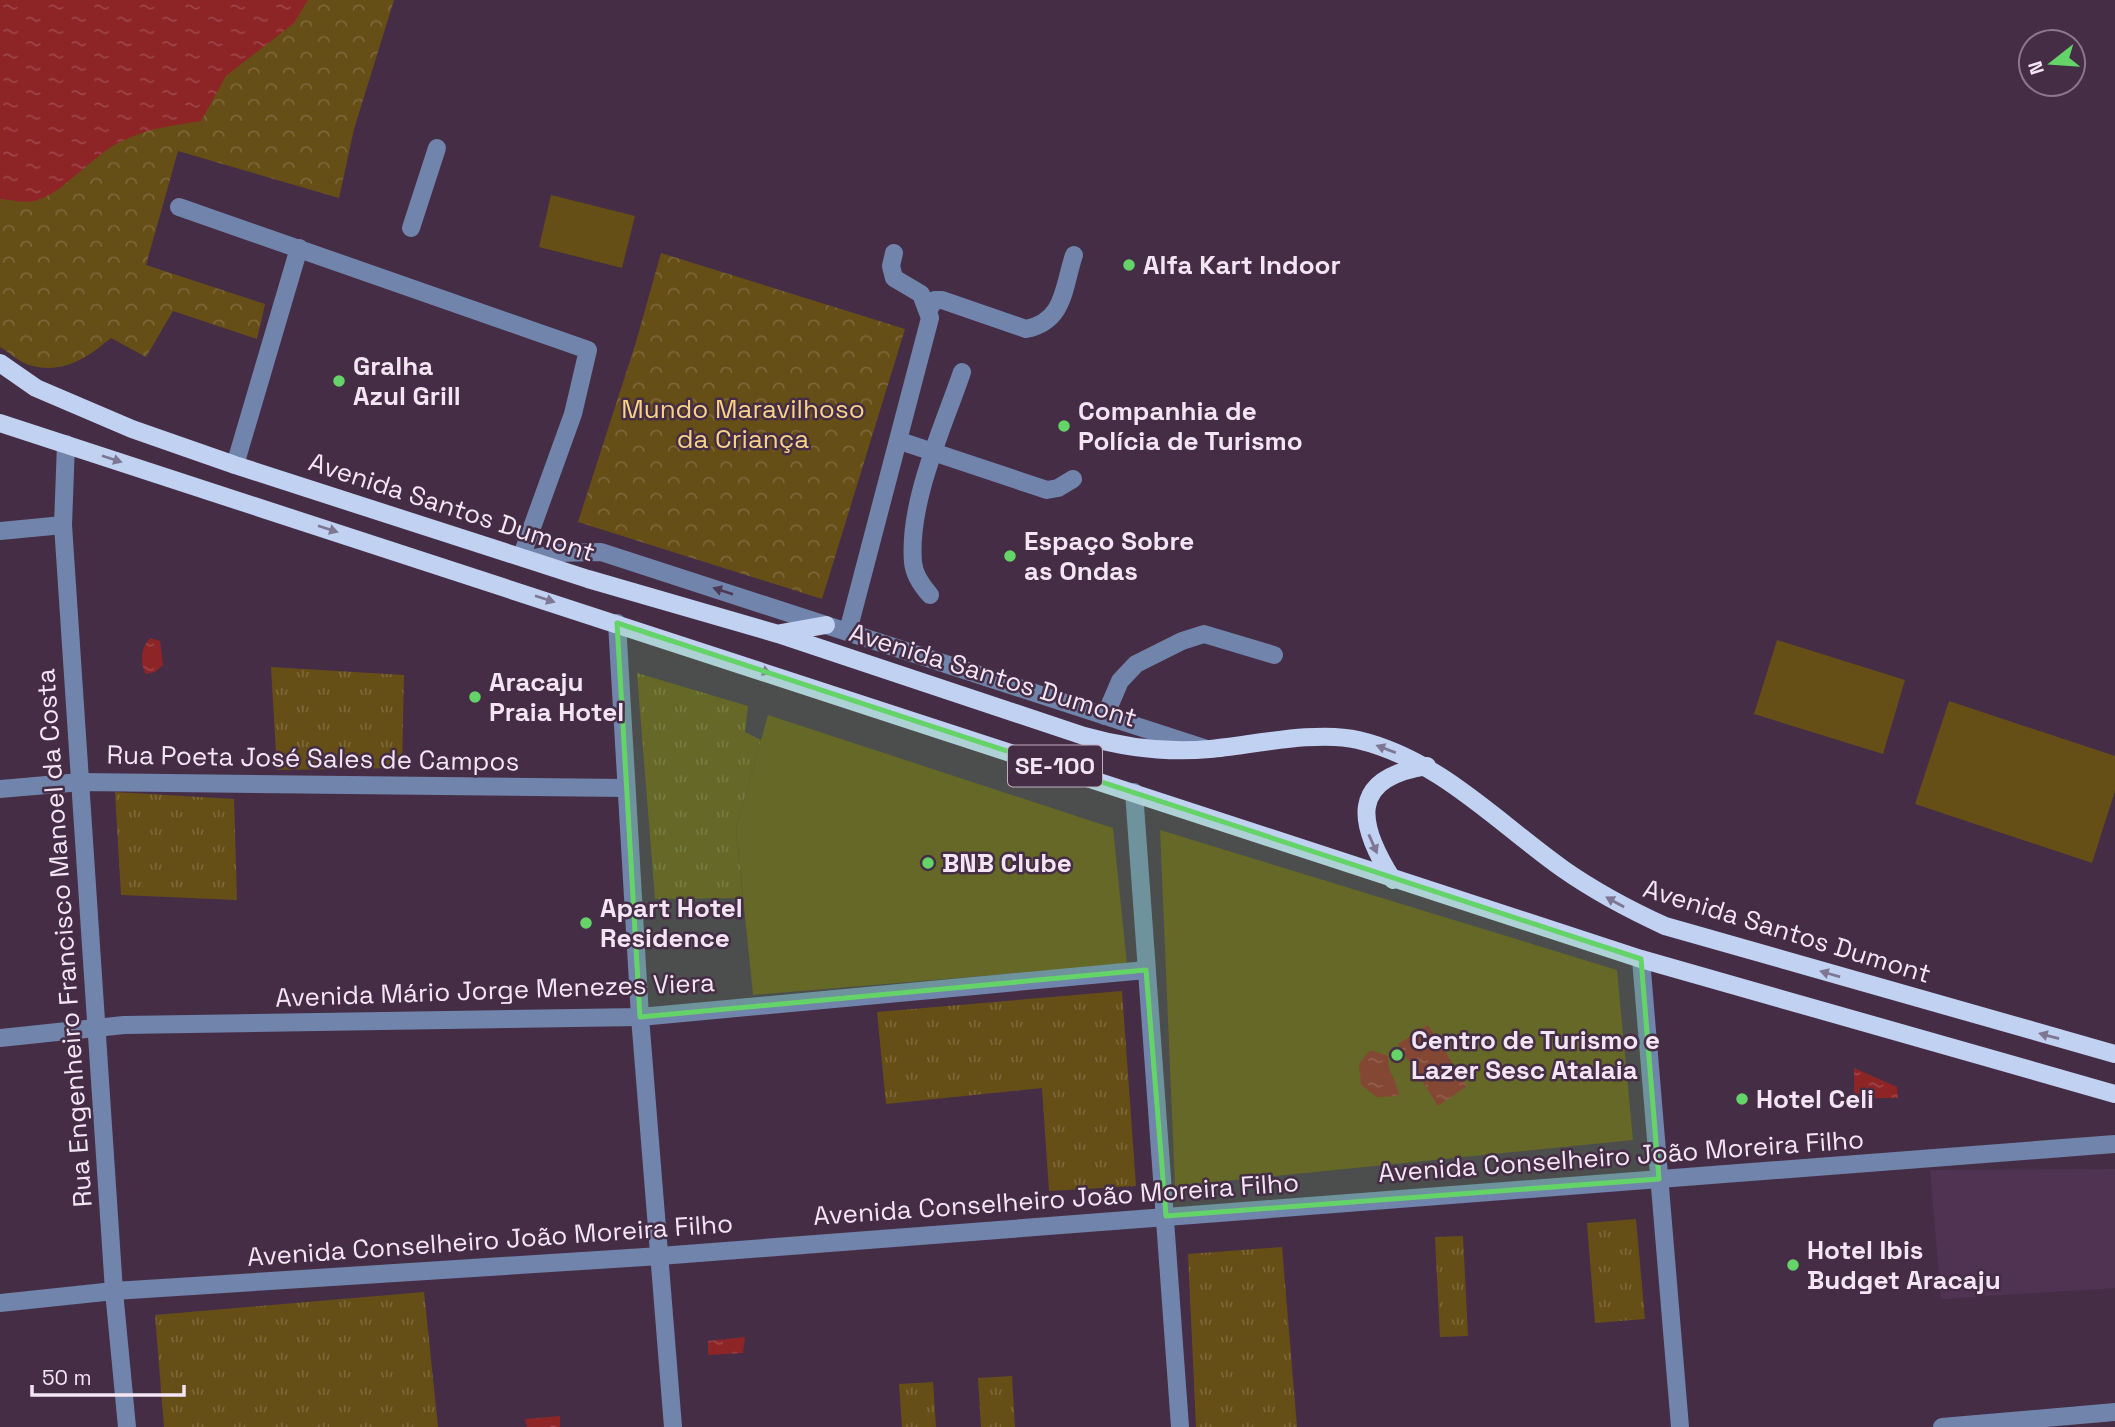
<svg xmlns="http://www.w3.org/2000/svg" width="2115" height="1427" font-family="'Space Grotesk',sans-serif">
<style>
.built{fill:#503352}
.grass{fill:url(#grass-tufts)}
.park{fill:url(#park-crowns)}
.pitch{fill:#664e17}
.water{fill:url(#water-ripples)}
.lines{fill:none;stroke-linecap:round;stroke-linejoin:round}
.minor{stroke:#7184ab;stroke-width:18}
.major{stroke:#c1d1f1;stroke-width:18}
.oneway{fill:#7d7793}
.oneway2{fill:#4c3a55}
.marked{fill:#64d468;fill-opacity:0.2;stroke:#64d468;stroke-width:5;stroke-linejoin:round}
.poi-dot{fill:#64d468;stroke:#452d46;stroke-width:2.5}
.labels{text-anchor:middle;stroke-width:5;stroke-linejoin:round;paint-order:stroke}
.shield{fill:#452d46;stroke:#c0aec0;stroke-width:2}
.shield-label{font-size:24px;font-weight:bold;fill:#f4e5f5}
.poi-label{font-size:26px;font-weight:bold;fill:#f4e5f5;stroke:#452d46;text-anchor:start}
.park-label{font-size:26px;fill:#f7d287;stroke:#452d46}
.street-label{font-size:26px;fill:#f4e5f5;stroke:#452d46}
</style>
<defs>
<pattern id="grass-tufts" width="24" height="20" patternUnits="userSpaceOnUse" patternTransform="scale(1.75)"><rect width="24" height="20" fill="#664e17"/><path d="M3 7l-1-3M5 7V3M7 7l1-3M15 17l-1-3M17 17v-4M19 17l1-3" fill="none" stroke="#7c6739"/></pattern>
<pattern id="park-crowns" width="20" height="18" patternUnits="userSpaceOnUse" patternTransform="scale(1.75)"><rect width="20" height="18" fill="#664e17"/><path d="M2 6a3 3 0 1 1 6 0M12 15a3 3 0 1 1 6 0" fill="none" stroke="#7c6739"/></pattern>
<pattern id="water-ripples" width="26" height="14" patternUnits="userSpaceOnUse" patternTransform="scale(1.75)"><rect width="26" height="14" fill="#8d2527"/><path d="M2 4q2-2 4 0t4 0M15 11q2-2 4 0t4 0" fill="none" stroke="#9e4447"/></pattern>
</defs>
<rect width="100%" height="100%" fill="#452d46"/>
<polygon class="built" points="2115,1169 2115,1288 1941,1299 1930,1170"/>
<g class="grass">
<polygon points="271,667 404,675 402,768 277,770"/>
<polygon points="637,673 748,706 745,732 761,740 736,828 743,898 655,899"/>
<polygon points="115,792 234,799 237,900 121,895"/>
<polygon points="1122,991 1136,1186 1049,1191 1042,1088 886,1104 877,1012"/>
<polygon points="1636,1219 1645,1319 1595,1323 1587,1223"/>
<polygon points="1463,1236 1468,1336 1440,1337 1435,1237"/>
<polygon points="1282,1247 1297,1427 1196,1427 1188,1254"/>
<polygon points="424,1292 438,1427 164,1427 155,1315"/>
<polygon points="1012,1376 1015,1427 981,1427 978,1378"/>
<polygon points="933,1382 936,1427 902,1427 899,1384"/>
</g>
<g class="park">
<path d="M0 0H394L354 129 339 198 178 151 146 265 265 304 257 339 173 311 146 357 111 338C87 358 62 375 29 365 19 362 9 352 0 347Z"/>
<polygon points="661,253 905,329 822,599 578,522 636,342"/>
</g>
<g class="pitch">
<polygon points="551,195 635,216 622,268 539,247"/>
<polygon points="1777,640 1905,680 1883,754 1754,714"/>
<polygon points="1949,701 2115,756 2115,791 2092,863 1915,804"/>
<polygon points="768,715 1113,828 1127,964 753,995 736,828"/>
<polygon points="1160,830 1617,970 1633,1140 1175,1186"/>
</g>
<g class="water">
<path d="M0 0H308L294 23 226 76 201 121C167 127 151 127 118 143 93 156 62 193 38 200 27 204 11 200 0 199Z"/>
<path d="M150 638 160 641 163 665 155 672 146 674C139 662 141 648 150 638Z"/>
<polygon points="1428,1025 1467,1086 1438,1106 1398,1044"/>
<path d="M1370 1050 1388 1056C1387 1072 1397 1080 1399 1096L1377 1097 1361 1085 1359 1064Z"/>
<polygon points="1854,1068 1897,1087 1898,1098 1854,1098"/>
<polygon points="745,1337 743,1353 708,1355 708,1341"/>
<polygon points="560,1416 560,1427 527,1427 525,1419"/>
</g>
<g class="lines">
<g class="minor">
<polyline points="179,207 588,350 573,414 522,555"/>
<polyline points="411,228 437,148"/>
<path d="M929 309 935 300H942L1026 329C1065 321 1063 288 1074 255"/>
<polyline points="900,441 1047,490 1058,488 1073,479"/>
<polyline points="66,444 63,525 114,1291 127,1427"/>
<polyline points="235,465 299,248"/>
<polyline points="0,531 63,525"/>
<polyline points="531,559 556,553 601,552 1204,748"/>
<path d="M930 595C922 586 914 575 913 562 908 502 943 428 962 372"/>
<polyline points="617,623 640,1017 673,1427"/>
<polyline points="848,631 930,318 921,294 894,278 891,266 894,253"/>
<polyline points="1105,716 1120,681 1136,664 1182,641 1204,634 1274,655"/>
<polyline points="0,789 81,782 625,788"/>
<polyline points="1134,792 1180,1427"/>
<polyline points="1641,959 1680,1427"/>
<polyline points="0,1038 124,1025 640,1017 1146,970"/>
<polyline points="0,1303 114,1291 660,1256 2115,1144"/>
<polyline points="1942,1427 2115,1412"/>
</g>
<g class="major">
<path d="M0 363 36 388 132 429 235 465 588 579 778 634 1084 736C1126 748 1166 753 1210 749 1252 745 1318 730 1358 740 1439 759 1498 823 1563 869 1596 892 1630 910 1665 926L2115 1054"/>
<polyline points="0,423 1641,959 2115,1094"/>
<polyline points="781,633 826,625"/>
<path d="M1393 880C1358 825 1347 778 1427 766"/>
</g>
</g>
<defs><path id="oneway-solid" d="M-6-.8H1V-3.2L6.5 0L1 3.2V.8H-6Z" transform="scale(1.75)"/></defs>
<g class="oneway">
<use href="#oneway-solid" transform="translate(112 459) rotate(18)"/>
<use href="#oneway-solid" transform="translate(328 529) rotate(18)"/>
<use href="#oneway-solid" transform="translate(545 599) rotate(18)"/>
<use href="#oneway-solid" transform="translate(761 670) rotate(18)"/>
<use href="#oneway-solid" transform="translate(1386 749) rotate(-159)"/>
<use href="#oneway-solid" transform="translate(1373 844) rotate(66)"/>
<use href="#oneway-solid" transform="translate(1615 902) rotate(-151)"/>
<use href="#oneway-solid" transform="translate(1830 974) rotate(-164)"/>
<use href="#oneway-solid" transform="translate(2049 1036) rotate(-165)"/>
</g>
<use class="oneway2" href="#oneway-solid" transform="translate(723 591) rotate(-162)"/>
<path class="marked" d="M617 623 1641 959 1659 1179 1166 1216 1146 970 640 1017Z"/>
<g class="poi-dot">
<circle cx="1129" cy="265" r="7"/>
<circle cx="339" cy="381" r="7"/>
<circle cx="1064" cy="426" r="7"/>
<circle cx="1010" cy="556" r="7"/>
<circle cx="475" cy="697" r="7"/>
<circle cx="928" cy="863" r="7"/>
<circle cx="586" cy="923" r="7"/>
<circle cx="1397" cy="1055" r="7"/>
<circle cx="1742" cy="1099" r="7"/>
<circle cx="1793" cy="1265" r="7"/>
</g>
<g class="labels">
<rect class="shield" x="1008" y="745.5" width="94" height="41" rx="5"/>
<g class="shield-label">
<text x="1055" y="774">SE-100</text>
</g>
<g class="poi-label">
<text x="1143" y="274">Alfa Kart Indoor</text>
<text x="353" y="375">Gralha<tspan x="353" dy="30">Azul Grill</tspan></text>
<text x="1078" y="420">Companhia de<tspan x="1078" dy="30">Polícia de Turismo</tspan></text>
<text x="1024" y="550">Espaço Sobre<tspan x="1024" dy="30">as Ondas</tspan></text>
<text x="489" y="691">Aracaju<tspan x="489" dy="30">Praia Hotel</tspan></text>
<text x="942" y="872">BNB Clube</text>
<text x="600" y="917">Apart Hotel<tspan x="600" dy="30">Residence</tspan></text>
<text x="1411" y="1049">Centro de Turismo e<tspan x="1411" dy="30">Lazer Sesc Atalaia</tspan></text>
<text x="1756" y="1108">Hotel Celi</text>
<text x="1807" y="1259">Hotel Ibis<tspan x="1807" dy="30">Budget Aracaju</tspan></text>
</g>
<g class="park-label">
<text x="743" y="418">Mundo Maravilhoso<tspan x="743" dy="30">da Criança</tspan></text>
</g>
<g class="street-label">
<text transform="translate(452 507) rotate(18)" y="9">Avenida Santos Dumont</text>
<text transform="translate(993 675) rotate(17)" y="9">Avenida Santos Dumont</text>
<text transform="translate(313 758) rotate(1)" y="9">Rua Poeta José Sales de Campos</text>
<text transform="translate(1787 931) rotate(17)" y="9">Avenida Santos Dumont</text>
<text transform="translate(64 938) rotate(-94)" y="9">Rua Engenheiro Francisco Manoel da Costa</text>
<text transform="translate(495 990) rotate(-2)" y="9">Avenida Mário Jorge Menezes Viera</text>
<text transform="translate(1621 1156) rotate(-4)" y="9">Avenida Conselheiro João Moreira Filho</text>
<text transform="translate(1056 1199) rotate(-4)" y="9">Avenida Conselheiro João Moreira Filho</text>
<text transform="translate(490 1240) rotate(-4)" y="9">Avenida Conselheiro João Moreira Filho</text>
</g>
</g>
<g transform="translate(2052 63) rotate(253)"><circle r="33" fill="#452d46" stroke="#8b778c" stroke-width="2"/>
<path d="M0-5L12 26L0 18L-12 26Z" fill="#64d468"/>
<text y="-10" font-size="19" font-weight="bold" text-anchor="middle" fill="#f4e5f5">N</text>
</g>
<path d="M32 1385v10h152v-10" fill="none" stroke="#f4e5f5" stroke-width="3.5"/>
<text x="42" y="1385" font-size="21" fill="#f4e5f5" stroke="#452d46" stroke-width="5" paint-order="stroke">50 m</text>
</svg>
